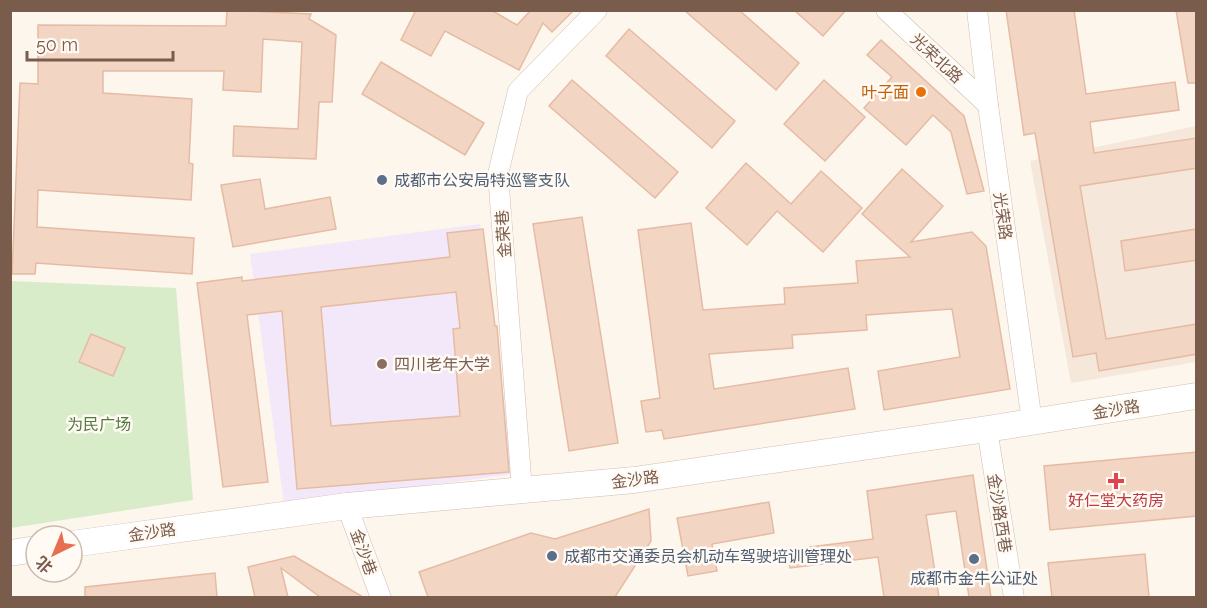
<svg xmlns="http://www.w3.org/2000/svg" width="1207" height="608" font-family="Raleway,'Noto Sans SC',sans-serif">
<style>
.residential{fill:#f5e8da}
.education{fill:#f3e8fa}
.green{fill:#d8ecc9}
.building{fill:#f3d5c3;stroke:#e6bba3;stroke-width:1.5;fill-rule:evenodd}
.lines{fill:none;stroke-linecap:round;stroke-linejoin:round}
.minor-casing{stroke:#d1beb0;stroke-width:21}
.tertiary-casing{stroke:#d1beb0;stroke-width:27}
.minor{stroke:#fff;stroke-width:20}
.tertiary{stroke:#fff;stroke-width:26}
.food-dot{fill:#e8710a;stroke:#fffaf3;stroke-width:2}
.service-dot{fill:#5c6f8a;stroke:#fffaf3;stroke-width:2}
.education-dot{fill:#8d6e63;stroke:#fffaf3;stroke-width:2}
.health-dot{fill:#e0444e;stroke:#fffaf3;stroke-width:2}
.labels{text-anchor:middle;stroke-width:5;stroke-linejoin:round;paint-order:stroke}
.street-label{font-size:16px;fill:#7a5c4d;stroke:#fffaf3}
.food-label{font-size:16px;fill:#c56008;stroke:#fffaf3;text-anchor:end}
.service-label{font-size:16px;fill:#4e5e75;stroke:#fffaf3;text-anchor:start}
.education-label{font-size:16px;fill:#785e54;stroke:#fffaf3;text-anchor:start}
.park-label{font-size:16px;fill:#537a41;stroke:#fffaf3}
.health-label{font-size:16px;fill:#be3a42;stroke:#fffaf3}
</style>
<rect width="100%" height="100%" fill="#fdf6ec"/>
<polygon class="residential" points="1196,126 1196,362 1071,383 1030,161"/>
<polygon class="education" points="480,224 514,474 284,504 250,254"/>
<polygon class="green" points="11,281 176,288 193,500 11,528"/>
<g class="building">
<polygon points="227,10 311,14 309,19 336,35 332,102 319,102 316,159 233,156 234,126 298,129 302,42 263,39 261,92 223,90 224,71 103,71 103,93 192,99 189,163 193,164 191,200 38,190 37,227 194,238 192,274 36,263 35,274 12,274 20,83 38,84 38,25 226,26"/>
<polygon points="416,10 491,10 517,25 531,10 574,10 552,32 543,23 519,70 445,31 431,56 401,40"/>
<polygon points="684,10 739,10 799,63 776,90"/>
<polygon points="794,10 846,10 823,36"/>
<polygon points="1006,10 1074,10 1086,94 1175,82 1179,110 1090,122 1094,153 1197,138 1197,168 1080,186 1106,339 1197,324 1197,354 1099,371 1096,353 1073,357 1035,133 1024,135"/>
<polygon points="1176,10 1197,10 1197,83 1188,83"/>
<polygon points="629,29 735,121 712,148 606,56"/>
<polygon points="881,40 964,116 984,191 967,194 951,132 933,115 906,145 864,108 892,77 867,55"/>
<polygon points="381,62 484,123 465,155 362,94"/>
<polygon points="572,80 678,172 655,198 549,106"/>
<polygon points="824,80 865,117 825,161 784,124"/>
<polygon points="746,163 791,204 821,171 862,208 823,252 777,211 747,245 706,208"/>
<polygon points="902,169 943,206 911,242 972,232 986,246 1010,389 884,410 878,371 960,357 952,309 866,315 867,330 792,335 793,348 709,354 714,389 848,368 855,409 664,439 662,430 646,432 641,401 660,398 638,230 691,223 703,310 785,304 784,288 858,283 856,261 910,257 862,214"/>
<polygon points="260,179 265,209 330,197 336,229 233,247 221,185"/>
<polygon points="582,217 618,443 569,451 533,224"/>
<path d="M483 229 495 326H497L509 472 297 489 282 311 247 315 268 482 223 487 197 283 242 277V281L450 257 447 233ZM456 292 460 328 453 329 460 416 331 426 321 307Z"/>
<polygon points="1197,229 1197,260 1125,271 1121,241"/>
<polygon points="91,334 125,348 113,376 79,362"/>
<polygon points="1197,452 1197,516 1050,530 1044,466"/>
<polygon points="973,475 991,597 969,597 956,511 926,515 939,597 884,597 878,557 790,568 787,550 873,539 867,491"/>
<polygon points="769,502 774,533 712,544 717,571 688,576 677,518"/>
<polygon points="649,509 651,541 615,597 428,597 419,572 531,533 555,539"/>
<polygon points="1145,554 1149,597 1052,597 1048,563"/>
<polygon points="294,556 363,597 320,597 281,568 288,597 255,597 248,567"/>
<polygon points="215,573 217,597 85,597 85,587"/>
</g>
<g class="lines">
<g class="minor-casing">
<g id="minor">
<polyline points="886,10 988,105"/>
<polyline points="977,10 988,105 1032,422"/>
<polyline points="987,429 1014,598"/>
<polyline points="522,490 498,174 518,91 597,10"/>
<polyline points="347,506 381,598"/>
</g>
</g>
<g class="tertiary-casing">
<g id="tertiary">
<polyline points="72,544 347,506 634,480 987,429 1196,396"/>
<polyline points="10,553 36,549"/>
</g>
</g>
<use href="#minor" class="minor"/>
<use href="#tertiary" class="tertiary"/>
</g>
<circle class="food-dot" cx="921" cy="92" r="6"/>
<g class="service-dot">
<circle cx="382" cy="180" r="6"/>
<circle cx="552" cy="556" r="6"/>
<circle cx="974" cy="559" r="6"/>
</g>
<circle class="education-dot" cx="382" cy="364" r="6"/>
<path class="health-dot" d="M1113 472h6v6h6v6h-6v6h-6v-6h-6v-6h6z"/>
<g class="labels">
<g class="street-label">
<text transform="translate(937 58) rotate(43)" y="6">光荣北路</text>
<text transform="translate(1003 216) rotate(82)" y="6">光荣路</text>
<text transform="translate(503 234) rotate(-94)" y="6">金荣巷</text>
<text transform="translate(1116 409) rotate(-9)" y="6">金沙路</text>
<text transform="translate(635 479) rotate(-7)" y="6">金沙路</text>
<text transform="translate(1000 513) rotate(81)" y="6">金沙路西巷</text>
<text transform="translate(152 532) rotate(-8)" y="6">金沙路</text>
<text transform="translate(364 552) rotate(70)" y="6">金沙巷</text>
</g>
<g class="food-label">
<text x="909" y="98">叶子面</text>
</g>
<g class="service-label">
<text x="394" y="186">成都市公安局特巡警支队</text>
<text x="564" y="562">成都市交通委员会机动车驾驶培训管理处</text>
<text x="974" y="584" text-anchor="middle">成都市金牛公证处</text>
</g>
<g class="education-label">
<text x="394" y="370">四川老年大学</text>
</g>
<g class="park-label">
<text x="99" y="430">为民广场</text>
</g>
<g class="health-label">
<text x="1116" y="506">好仁堂大药房</text>
</g>
</g>
<rect width="1207" height="608" fill="none" stroke="#7a5c4d" stroke-width="24"/>
<g transform="translate(54 554) rotate(223)"><circle r="28" fill="#fffaf3" stroke="#cabbb1" stroke-width="1.5"/>
<path d="M0-4.5L10 22L0 15L-10 22Z" fill="#e76f51"/>
<text y="-9" font-size="16" font-weight="bold" text-anchor="middle" fill="#7a5c4d">北</text>
</g>
<path d="M27 51v9h146v-9" fill="none" stroke="#7a5c4d" stroke-width="3"/>
<text x="36" y="51" font-size="18" fill="#7a5c4d" stroke="#fffaf3" stroke-width="4.5" paint-order="stroke">50 m</text>
</svg>
